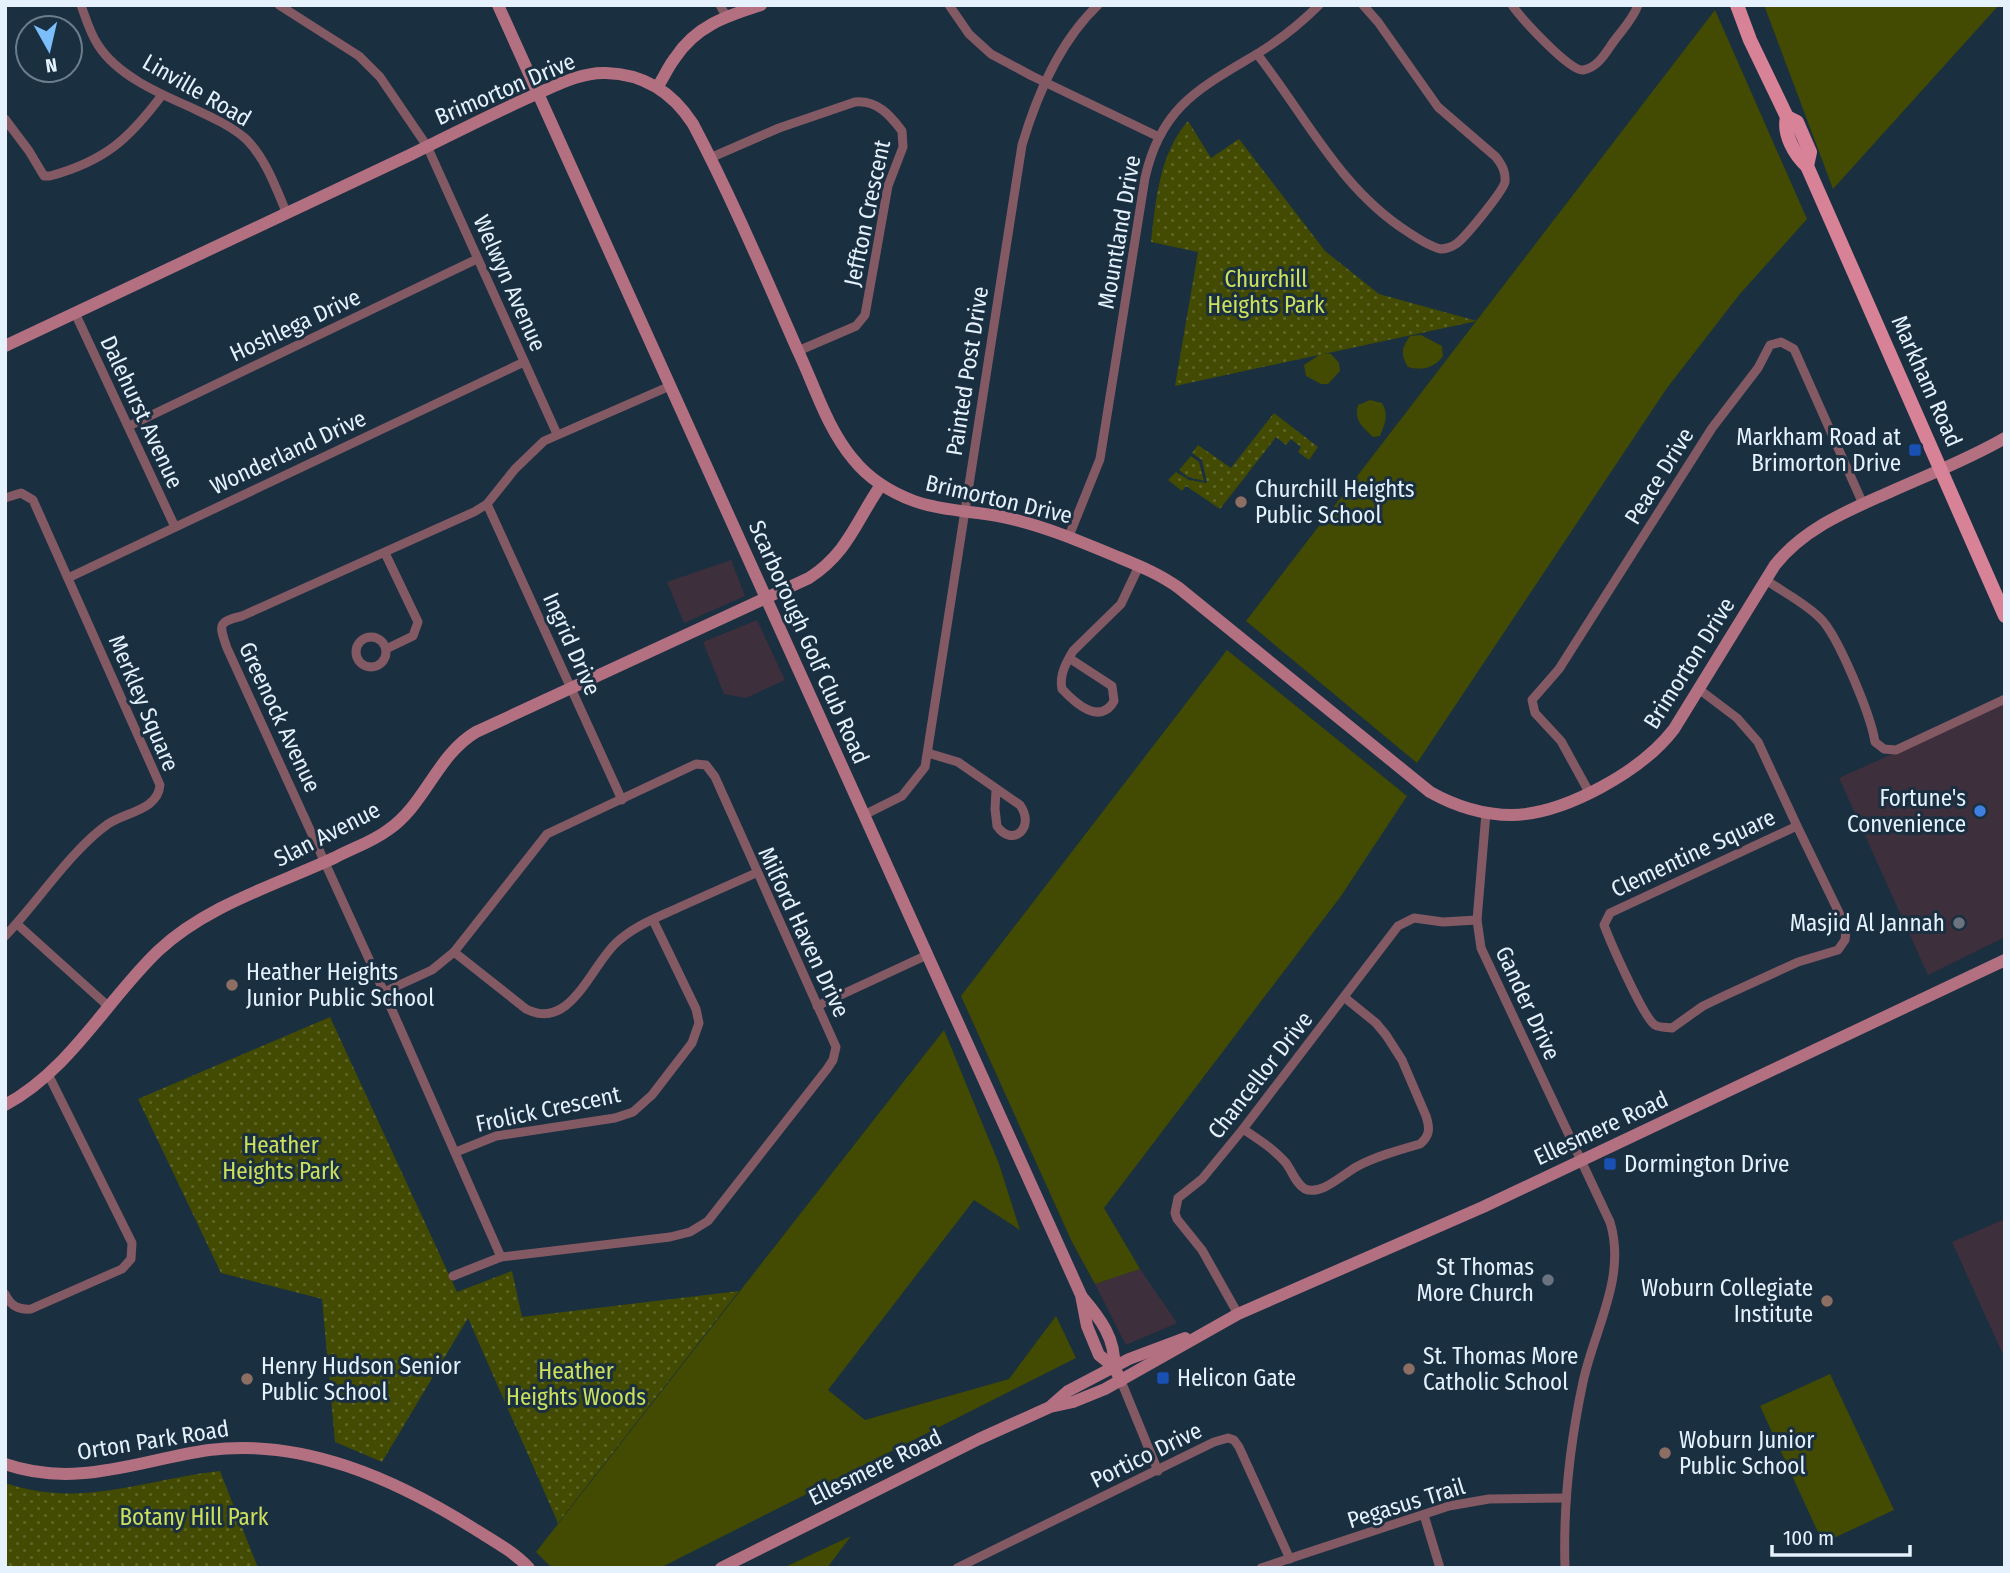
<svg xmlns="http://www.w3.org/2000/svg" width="2010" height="1573" font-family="'Fira Sans Condensed',sans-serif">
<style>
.commercial{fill:#3d2f3c}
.green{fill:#424b01}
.park{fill:url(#park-dots)}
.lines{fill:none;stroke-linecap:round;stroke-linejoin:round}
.street{stroke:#835963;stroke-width:9}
.secondary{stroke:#b37081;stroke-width:12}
.primary{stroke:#d88298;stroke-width:14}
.transit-dot{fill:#1a4fb4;stroke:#1a2f40;stroke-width:2.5}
.education-dot{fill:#8d6e63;stroke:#1a2f40;stroke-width:2.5}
.shop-dot{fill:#3f7fe0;stroke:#1a2f40;stroke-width:2.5}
.worship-dot{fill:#6b7280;stroke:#1a2f40;stroke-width:2.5}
.labels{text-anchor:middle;stroke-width:6;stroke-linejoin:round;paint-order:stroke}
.street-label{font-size:23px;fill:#e5f2fe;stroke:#1a2f40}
.park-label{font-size:23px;fill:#cce05d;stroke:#1a2f40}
.poi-label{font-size:23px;fill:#e5f2fe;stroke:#1a2f40;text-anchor:start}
</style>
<defs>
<pattern id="park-dots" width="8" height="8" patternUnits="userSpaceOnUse" patternTransform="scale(1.75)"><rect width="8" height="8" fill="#424b01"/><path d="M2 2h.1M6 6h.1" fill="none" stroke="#5d6527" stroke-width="1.8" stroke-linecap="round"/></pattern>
</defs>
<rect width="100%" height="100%" fill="#1a2f40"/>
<g class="commercial">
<polygon points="731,560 745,596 684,623 667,582"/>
<polygon points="757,620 785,680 746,698 724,694 703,642"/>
<polygon points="2005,703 2005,937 1928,975 1839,778"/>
<polygon points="2005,1219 2005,1359 1952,1242"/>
<polygon points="1140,1269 1177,1323 1126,1345 1095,1284"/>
</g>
<g class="green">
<polygon points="1764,5 1999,5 1833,189"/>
<polygon points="1715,10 1807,219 1739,295 1667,388 1417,763 1246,621"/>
<path d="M1421 335 1442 346 1443 356C1435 368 1421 371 1408 367 1400 354 1402 347 1410 336Z"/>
<polygon points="1322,353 1331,354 1339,363 1340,371 1328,384 1321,384 1306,376 1304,365"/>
<path d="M1370 400 1382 403C1389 416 1385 423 1380 436L1373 437C1362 426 1354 421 1358 405Z"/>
<polygon points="1227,650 1407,796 1341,896 1104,1208 1140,1269 1095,1284 1072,1242 961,996"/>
<polygon points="944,1030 999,1164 1020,1230 974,1200 828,1390 865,1420 1009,1379 1056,1316 1076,1358 660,1568 552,1568 536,1552"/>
<polygon points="1830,1374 1894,1510 1823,1543 1760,1406"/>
<polygon points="851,1536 827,1568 783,1568"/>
</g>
<g class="park">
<path d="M1188 121 1211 158 1239 139 1325 251 1379 294 1477 321 1175 386 1198 252 1151 242C1156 200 1159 154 1188 121Z"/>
<polygon points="1274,413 1318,447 1309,460 1298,452 1301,447 1291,439 1286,445 1276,437 1220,509 1186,486 1182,491 1168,480 1176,472 1189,480 1207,483 1202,460 1192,453 1198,445 1231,468"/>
<polygon points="1191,456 1199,462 1204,481 1188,477 1179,470"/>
<polygon points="330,1017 457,1292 512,1271 522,1317 739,1291 558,1523 468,1318 382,1462 335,1442 322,1299 221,1273 138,1099"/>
<path d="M220 1471 258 1568H5V1483C81 1509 146 1479 220 1471Z"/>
</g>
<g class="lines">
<g class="street">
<path d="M81 5C86 19 90 33 98 45 117 75 158 93 190 107 209 116 230 125 246 139 266 159 276 188 287 214"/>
<polyline points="279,5 359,56 380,77 427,146 557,434"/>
<polyline points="720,5 726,16"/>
<polyline points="949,5 969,34 991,54 1032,76 1159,137"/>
<path d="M1512 5C1521 18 1570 72 1583 70 1598 68 1606 52 1614 41 1623 29 1633 19 1638 5"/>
<path d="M1257 54C1305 115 1340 189 1408 232 1417 238 1430 247 1441 249 1445 249 1452 247 1456 244 1465 238 1503 191 1505 182 1506 172 1502 165 1496 157L1438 107 1378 22 1363 5"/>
<path d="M5 119 29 151 44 176H50C105 161 129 139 162 95"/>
<path d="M710 158 779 128 855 102C877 100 890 115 902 131L903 147 888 186 865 315 856 326 798 351"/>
<polyline points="75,313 175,527"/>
<polyline points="129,426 477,259"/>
<path d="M5 498 21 493 33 500 160 785C158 810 126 812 108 824 71 850 37 903 5 936"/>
<polyline points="487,504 622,800"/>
<path d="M1069 536 1100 459 1145 178C1161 105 1202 87 1260 52 1281 39 1301 23 1319 5"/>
<polyline points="385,553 418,622 413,636 386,649"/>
<polyline points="68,578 524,362"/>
<path d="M1766 580C1783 592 1805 603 1820 618 1838 635 1871 716 1875 742L1884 749 1896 750 2005 699"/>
<circle cx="371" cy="652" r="15"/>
<path d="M1069 658 1112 686 1114 701C1100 726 1075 703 1062 689 1059 675 1066 663 1073 651L1121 604 1139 566"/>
<path d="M1700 690 1737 718 1758 742 1797 826 1610 913 1604 925C1610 941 1644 1019 1655 1025 1660 1028 1667 1027 1672 1028L1703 1006 1726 995 1798 962 1838 950 1845 940 1846 930 1844 923 1797 826"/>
<path d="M928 753 958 762 1020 805C1036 828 1012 848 997 826L995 809 996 790"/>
<polyline points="1589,792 1561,741 1535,713 1532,700 1559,669 1712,428 1758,368 1770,345 1781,342 1794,349 1863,504"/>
<path d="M1486 813 1477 920 1481 948 1610 1222C1627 1277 1594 1330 1583 1382 1570 1443 1563 1506 1565 1568"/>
<path d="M864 815 902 796 925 767 1022 145C1037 95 1059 42 1098 5"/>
<polyline points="17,924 108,1006"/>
<path d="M454 952 526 1009C570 1032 591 966 616 943 635 925 659 917 682 906 707 895 731 884 756 873"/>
<polyline points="384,992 432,970 454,952 547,834 696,764 706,765 715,777 836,1047 833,1060 827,1069 708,1221 690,1232 670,1237 501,1257 453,1276"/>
<polyline points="817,1006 927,955"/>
<path d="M1243 1129C1258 1139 1274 1149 1286 1163 1292 1171 1296 1184 1305 1189 1322 1196 1344 1173 1358 1166 1377 1156 1399 1150 1420 1144 1430 1136 1430 1128 1426 1116L1402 1060 1386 1035 1376 1023 1344 997"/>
<polyline points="456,1152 496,1136 615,1118 633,1112 652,1095 692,1043 699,1023 696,1009 653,920"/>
<path d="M501 1257 384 992 227 648C219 625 217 622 242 616L474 512 487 504 515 469 544 441 670 386"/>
<path d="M5 1294C11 1306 18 1310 31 1309L122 1269 131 1259 132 1243 49 1076"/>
<polyline points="1238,1314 1202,1250 1177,1219 1175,1213 1178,1198 1202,1179 1243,1129 1398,926 1414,918 1443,922 1477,920"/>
<polyline points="1121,1381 1158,1471"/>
<polyline points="1424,1515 1440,1568"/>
<polyline points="957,1568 1214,1442 1228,1438 1234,1440 1239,1447 1290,1559"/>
<polyline points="1261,1568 1449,1506 1489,1499 1566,1498"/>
</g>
<g class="secondary">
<polyline points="498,5 1081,1295 1087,1326 1099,1355 1114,1367 1121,1381"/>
<path d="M658 86C664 77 668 67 675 58 696 26 726 16 761 5"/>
<path d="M5 346C141 282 277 219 412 154 455 133 497 111 541 92 561 83 584 72 606 73 645 74 673 93 693 124 731 196 765 276 798 351 815 387 827 428 853 459 869 479 890 492 914 501 942 511 973 511 1003 517 1041 525 1077 540 1113 555 1137 565 1158 573 1179 588L1430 792C1455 806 1482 815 1512 815 1565 814 1642 771 1674 729L1775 565C1805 527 1850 510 1892 491 1930 474 1969 459 2005 438"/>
<path d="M5 1105C70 1070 106 1001 158 951 207 905 276 885 336 857 353 848 372 842 388 830 425 805 437 755 476 732L809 578C848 553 856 521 881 485"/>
<path d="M1082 1297C1100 1318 1116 1339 1114 1367"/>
<polyline points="1052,1405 1068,1391 1129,1359 1185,1338"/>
<path d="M5 1464C77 1489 139 1460 209 1450 303 1438 395 1479 473 1528 492 1540 513 1551 529 1568"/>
<polyline points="721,1568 979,1439 1050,1407 1073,1402 1105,1389 1238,1314 1483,1207 2005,960"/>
</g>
<g class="primary">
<path d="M1737 5 1750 40 1787 117C1783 134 1794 154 1807 166L2005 616"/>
<polyline points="1787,117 1797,122 1810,152 1807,166"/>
</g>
</g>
<g class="transit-dot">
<rect x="1908" y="443" width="14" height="14" rx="3.5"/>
<rect x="1603" y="1157" width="14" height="14" rx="3.5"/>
<rect x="1156" y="1371" width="14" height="14" rx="3.5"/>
</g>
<g class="education-dot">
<circle cx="1241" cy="502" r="7"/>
<circle cx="232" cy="985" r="7"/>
<circle cx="1827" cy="1301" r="7"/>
<circle cx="1409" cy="1369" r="7"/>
<circle cx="247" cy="1379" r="7"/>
<circle cx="1665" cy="1453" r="7"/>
</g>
<circle class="shop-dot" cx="1980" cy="811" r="7"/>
<g class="worship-dot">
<circle cx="1959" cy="923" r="7"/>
<circle cx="1548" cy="1280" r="7"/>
</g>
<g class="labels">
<g class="street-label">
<text transform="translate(505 89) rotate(-23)" y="8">Brimorton Drive</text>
<text transform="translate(197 90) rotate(30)" y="8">Linville Road</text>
<text transform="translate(867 213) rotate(-78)" y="8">Jeffton Crescent</text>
<text transform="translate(1119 232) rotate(-80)" y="8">Mountland Drive</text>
<text transform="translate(510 283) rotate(66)" y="8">Welwyn Avenue</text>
<text transform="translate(295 325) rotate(-25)" y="8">Hoshlega Drive</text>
<text transform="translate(967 371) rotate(-81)" y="8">Painted Post Drive</text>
<text transform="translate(1927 381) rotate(66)" y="8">Markham Road</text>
<text transform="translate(142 412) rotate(65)" y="8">Dalehurst Avenue</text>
<text transform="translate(288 452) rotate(-25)" y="8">Wonderland Drive</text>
<text transform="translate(1659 476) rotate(-58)" y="8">Peace Drive</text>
<text transform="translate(999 499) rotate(13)" y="8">Brimorton Drive</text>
<text transform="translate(809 642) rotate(66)" y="8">Scarborough Golf Club Road</text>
<text transform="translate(572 644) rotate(66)" y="8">Ingrid Drive</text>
<text transform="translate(1689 663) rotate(-58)" y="8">Brimorton Drive</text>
<text transform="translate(144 703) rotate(67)" y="8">Merkley Square</text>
<text transform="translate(280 717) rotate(65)" y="8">Greenock Avenue</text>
<text transform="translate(327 834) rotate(-27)" y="8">Slan Avenue</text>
<text transform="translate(1693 853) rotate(-25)" y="8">Clementine Square</text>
<text transform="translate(804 932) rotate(65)" y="8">Milford Haven Drive</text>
<text transform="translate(1528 1003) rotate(65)" y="8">Gander Drive</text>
<text transform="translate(1260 1075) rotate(-52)" y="8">Chancellor Drive</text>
<text transform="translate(548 1109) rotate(-12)" y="8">Frolick Crescent</text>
<text transform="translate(1601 1128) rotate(-25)" y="8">Ellesmere Road</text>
<text transform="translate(153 1440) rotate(-9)" y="8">Orton Park Road</text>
<text transform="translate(1146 1455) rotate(-26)" y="8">Portico Drive</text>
<text transform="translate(875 1467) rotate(-26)" y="8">Ellesmere Road</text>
<text transform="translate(1406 1503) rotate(-17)" y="8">Pegasus Trail</text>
</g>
<g class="park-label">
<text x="1266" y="287">Churchill<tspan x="1266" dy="26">Heights Park</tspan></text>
<text x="281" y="1153">Heather<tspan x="281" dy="26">Heights Park</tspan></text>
<text x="576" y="1379">Heather<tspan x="576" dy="26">Heights Woods</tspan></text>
<text x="194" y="1525">Botany Hill Park</text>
</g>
<g class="poi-label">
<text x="1901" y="445" text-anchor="end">Markham Road at<tspan x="1901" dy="26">Brimorton Drive</tspan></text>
<text x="1255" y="497">Churchill Heights<tspan x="1255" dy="26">Public School</tspan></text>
<text x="1966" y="806" text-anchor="end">Fortune's<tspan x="1966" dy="26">Convenience</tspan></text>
<text x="1945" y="931" text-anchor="end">Masjid Al Jannah</text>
<text x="246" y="980">Heather Heights<tspan x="246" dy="26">Junior Public School</tspan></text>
<text x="1624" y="1172">Dormington Drive</text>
<text x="1534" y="1275" text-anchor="end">St Thomas<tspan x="1534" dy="26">More Church</tspan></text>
<text x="1813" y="1296" text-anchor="end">Woburn Collegiate<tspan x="1813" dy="26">Institute</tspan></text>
<text x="1423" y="1364">St. Thomas More<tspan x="1423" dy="26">Catholic School</tspan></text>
<text x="261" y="1374">Henry Hudson Senior<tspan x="261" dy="26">Public School</tspan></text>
<text x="1177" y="1386">Helicon Gate</text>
<text x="1679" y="1448">Woburn Junior<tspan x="1679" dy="26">Public School</tspan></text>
</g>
</g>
<rect width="2010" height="1573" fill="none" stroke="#e5f2fe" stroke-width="14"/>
<g transform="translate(49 49) rotate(172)"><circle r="33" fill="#1a2f40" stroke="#6b7d8c" stroke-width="2"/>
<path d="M0-5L12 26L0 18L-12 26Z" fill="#7cbef9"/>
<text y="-10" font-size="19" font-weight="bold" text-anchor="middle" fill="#e5f2fe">N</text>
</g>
<path d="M1772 1545v10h138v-10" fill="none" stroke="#e5f2fe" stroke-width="3.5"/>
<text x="1783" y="1545" font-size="21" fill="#e5f2fe" stroke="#1a2f40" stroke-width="5" paint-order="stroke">100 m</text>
</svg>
